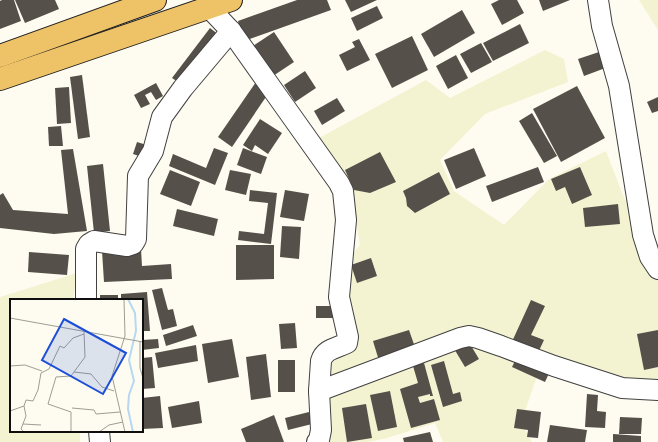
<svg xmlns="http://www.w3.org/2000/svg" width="658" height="442" font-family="'Zilla Slab',serif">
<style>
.farmland{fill:#f3f3d1}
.building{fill:#56504b}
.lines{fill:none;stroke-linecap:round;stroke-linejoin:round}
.minor-casing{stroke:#414141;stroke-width:22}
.trunk-casing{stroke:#1f1f1f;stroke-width:24}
.minor{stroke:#fff;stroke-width:20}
.trunk{stroke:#eec266;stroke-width:22}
.inset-river{fill:none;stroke:#b7d8f3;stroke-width:2}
.inset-road{fill:none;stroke:#9e9d96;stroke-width:1}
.view{fill:#1d4ed8;fill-opacity:0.15;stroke:#1d4ed8;stroke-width:2}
.inset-edge{fill:none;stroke:#0e0e0e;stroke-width:2}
</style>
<rect width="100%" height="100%" fill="#fefcf0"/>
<g class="farmland">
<polygon points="639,0 658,0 658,30"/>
<polygon points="545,50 564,59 568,82 485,114 440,160 454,191 504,225 549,179 606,151 622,193 658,270 658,393 542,361 521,423 532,442 443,442 435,423 387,438 369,442 324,442 328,367 352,343 344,265 360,245 351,194 319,138 426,80 450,98"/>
<polygon points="77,273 73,300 11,300 11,431 80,431 80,442 0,442 0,297"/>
</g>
<g class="building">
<polygon points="2,0 14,0 21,21 0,29 0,1"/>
<polygon points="15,0 55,0 59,9 25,23"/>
<polygon points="297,0 327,0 331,10 244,41 238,21"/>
<polygon points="345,0 377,0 351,12"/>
<polygon points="499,0 517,0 524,13 502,25 491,4"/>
<polygon points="539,0 570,0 543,11"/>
<polygon points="377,6 383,18 357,31 351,18"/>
<polygon points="462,10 475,33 434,57 421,34"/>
<polygon points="520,24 529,43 493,61 483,43"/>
<polygon points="210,28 219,35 181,84 172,78"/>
<polygon points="274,32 294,62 273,76 253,46"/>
<polygon points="412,36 428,70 392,88 375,54"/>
<polygon points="359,39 370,60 347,71 339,55 355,47 352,42"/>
<polygon points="481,43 492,62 471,73 460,54"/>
<polygon points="602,51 608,67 584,76 578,59"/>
<polygon points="456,55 468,78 448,89 436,66"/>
<polygon points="305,71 316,88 295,102 284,85"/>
<polygon points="82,75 90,137 78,139 70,77"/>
<polygon points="258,79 270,91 232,147 218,137"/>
<polygon points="156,83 163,96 156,100 151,92 145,95 150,104 141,108 134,95"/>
<polygon points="577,86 605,138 561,162 533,109"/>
<polygon points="69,87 71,123 57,124 55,88"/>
<polygon points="658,97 658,111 652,113 647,102"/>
<polygon points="337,98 345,111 322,125 314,111"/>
<polygon points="532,113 557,156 544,163 519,121"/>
<polygon points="260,119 282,133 268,154 255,145 252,151 243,145"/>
<polygon points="61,126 63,146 49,146 48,127"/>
<polygon points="137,142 150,146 145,158 133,154"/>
<polygon points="214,148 228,153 215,185 169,166 173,154 206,168"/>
<polygon points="243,148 267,157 261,174 237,165"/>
<polygon points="474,148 486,176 456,189 444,160"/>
<polygon points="73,149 87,231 54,234 0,228 0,195 3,193 13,210 68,214 61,150"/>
<polygon points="380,152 396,182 370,193 354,190 345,170"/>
<polygon points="103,164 110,231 94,233 87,166"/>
<polygon points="538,167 544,182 492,202 486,186"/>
<polygon points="580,167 592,195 572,204 565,187 556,191 551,179"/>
<polygon points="170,170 200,182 191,206 160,194"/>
<polygon points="230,170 251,174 246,195 225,190"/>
<polygon points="439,172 450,194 415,213 407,206 406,198 403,191"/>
<polygon points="250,190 277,193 271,244 238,240 239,231 264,234 268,203 249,201"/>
<polygon points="285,190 309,194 304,221 280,217"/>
<polygon points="618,204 620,224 585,227 583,208"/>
<polygon points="177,209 218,219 214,236 173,226"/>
<polygon points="282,226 301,227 299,259 280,257"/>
<polygon points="236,245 274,245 274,279 236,280"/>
<polygon points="141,249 142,266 171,264 172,279 104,282 102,251"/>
<polygon points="29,252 69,255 67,275 28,272"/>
<polygon points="371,258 377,276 357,283 351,265"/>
<polygon points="162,288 168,310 173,309 177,326 162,330 152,290"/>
<polygon points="147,292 150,331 142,331 142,300 121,300 121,294"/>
<rect x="100" y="295" width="18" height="5"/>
<polygon points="531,300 545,306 531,335 544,340 536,357 510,346"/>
<rect x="316" y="306" width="22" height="12"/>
<polygon points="295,323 297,348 281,349 279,324"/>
<polygon points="193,325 197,336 166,346 163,335"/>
<polygon points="409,330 417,353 380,364 373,341"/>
<polygon points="658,330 658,367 644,370 637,334"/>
<polygon points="158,339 159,348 142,350 142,340"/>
<polygon points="232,339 239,377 208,383 202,344"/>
<polygon points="467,339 479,359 465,367 453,347"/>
<polygon points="196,345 198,361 158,368 155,353"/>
<polygon points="266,354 271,397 251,400 246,357"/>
<polygon points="518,355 551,369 545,382 512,367"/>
<polygon points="152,357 155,388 142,389 142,358"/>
<rect x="278" y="360" width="17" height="32"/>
<polygon points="444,361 453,394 460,392 462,401 443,407 431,365"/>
<polygon points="424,363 433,396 430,396 430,394 418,397 420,403 434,399 440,420 411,428 400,389 418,383 413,366"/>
<polygon points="390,391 397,427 378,431 370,395"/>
<polygon points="587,394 598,395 597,411 606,412 605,428 585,427"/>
<polygon points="160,396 163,428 142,429 142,398"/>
<polygon points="199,401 202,423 172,428 168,407"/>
<polygon points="366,404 372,438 347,442 342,408"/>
<polygon points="517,409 541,412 538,438 527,437 528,430 514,428"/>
<polygon points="309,412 312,424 288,430 285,418"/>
<polygon points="274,415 284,442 246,442 241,429"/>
<polygon points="620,417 642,418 641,434 619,434"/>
<polygon points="550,425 587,430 585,442 547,442"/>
<polygon points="430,432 433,442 404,442 403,438"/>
<polygon points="613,434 641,436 641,442 613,442"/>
</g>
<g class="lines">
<g class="minor-casing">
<g id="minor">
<polyline points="598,0 602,26 619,86 643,235 650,257 658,269"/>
<path d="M208 7 215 14 231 31 339 183 343 191 346 220 339 297 348 337 347 343C337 348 324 349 321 361L319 391 321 430 319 440 317 442"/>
<polyline points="86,300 86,249 89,244 94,241 127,246 133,244 136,239 138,176 153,151 162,117 183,88 231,31"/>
<polyline points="319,391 460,338 469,336 478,338 501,346 554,366 622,388 658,390"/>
<polyline points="99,431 100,442"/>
</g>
</g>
<g class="trunk-casing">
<g id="trunk">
<polyline points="0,56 155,0"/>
<polyline points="0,79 231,0"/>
</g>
</g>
<use href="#minor" class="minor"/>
<use href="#trunk" class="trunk"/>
</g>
<g transform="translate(10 299)">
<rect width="133" height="133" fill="#fefcf0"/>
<path class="inset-river" d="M118 0 125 14 126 32 119 61 124 82 119 96 118 110 123 133"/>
<path class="inset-road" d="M114 0 115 37 102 77 115 133M0 19 133 43M130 42V69L133 79M0 67 15 66 32 72M64 73 81 75 92 88 104 92M14 107 16 117 11 130 14 133M62 109 84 111 86 115 110 113M0 112 14 107 16 101 23 102 28 91 31 74 39 70 50 47 54 49 63 39 74 35M13 125 31 126M61 133V113L38 105 46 78 61 77 75 58 74 33M89 133 99 126 113 123"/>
<path class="view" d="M54 20 116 54 93 95 32 61Z"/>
<rect width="133" height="133" class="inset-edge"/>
</g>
</svg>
